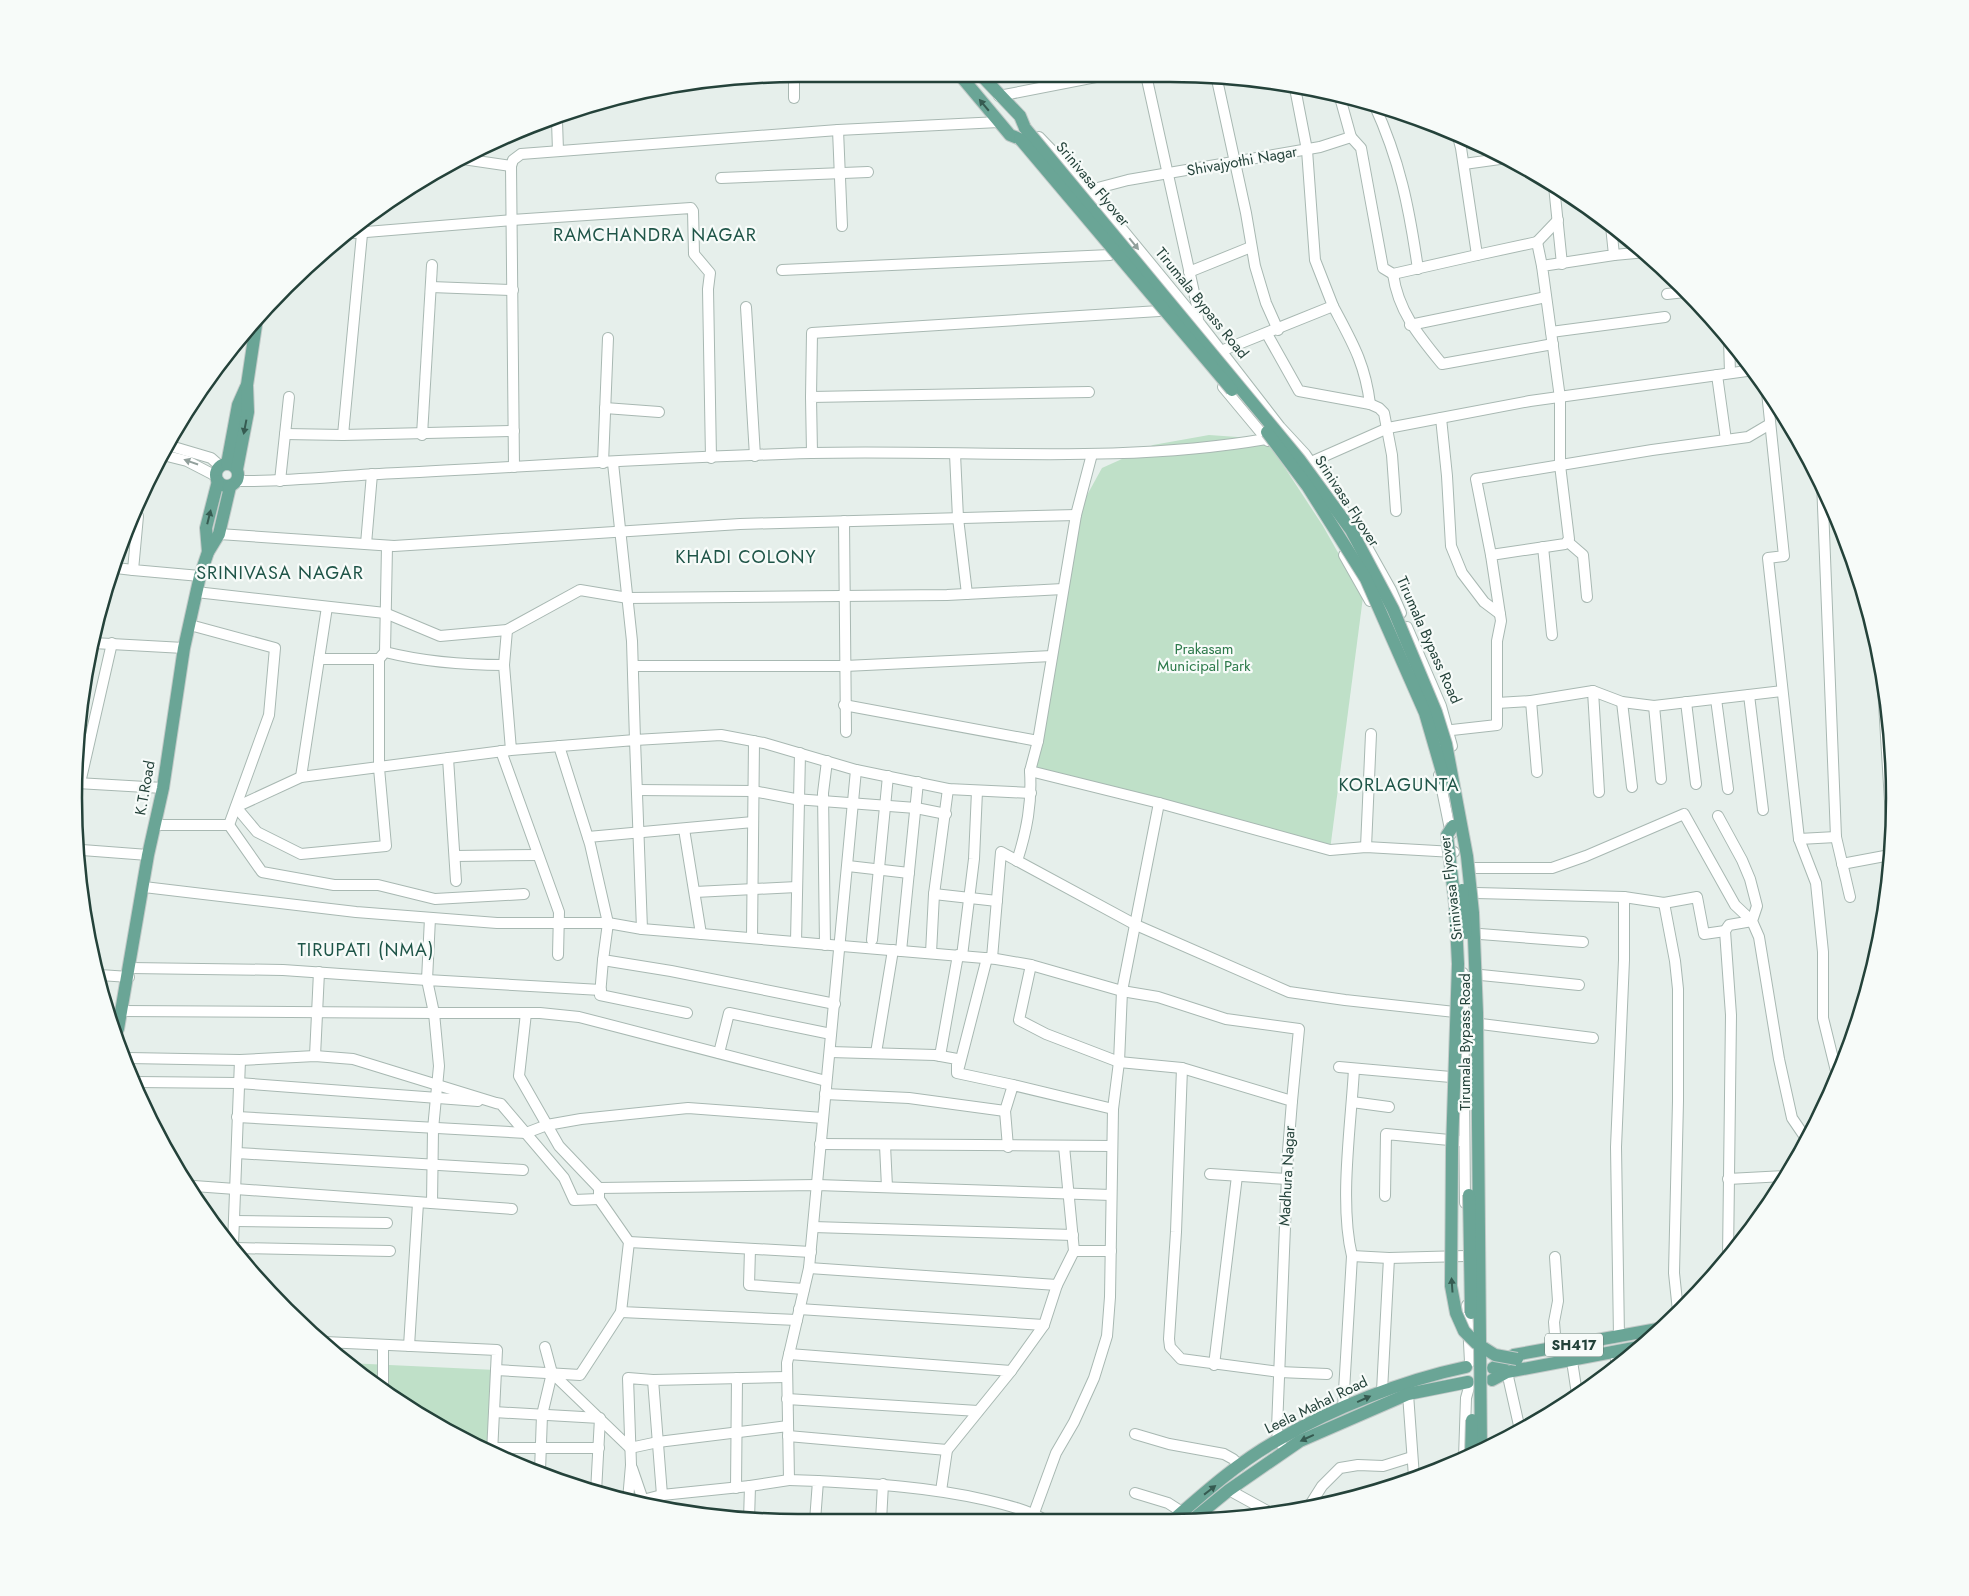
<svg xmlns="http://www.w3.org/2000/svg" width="1969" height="1596" font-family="Jost,sans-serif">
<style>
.green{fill:#bfe0c8}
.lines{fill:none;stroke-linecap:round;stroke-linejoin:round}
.minor-casing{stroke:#a8b8b2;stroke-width:12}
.major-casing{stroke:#c2cac8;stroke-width:14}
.minor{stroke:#fff;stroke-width:10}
.major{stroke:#6aa596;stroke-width:12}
.major-bridge-casing{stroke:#c2cac8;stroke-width:14;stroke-linecap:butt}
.major-bridge{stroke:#6aa596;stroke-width:12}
.oneway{fill:#365b51}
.oneway2{fill:#92a09c}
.labels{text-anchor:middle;stroke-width:4.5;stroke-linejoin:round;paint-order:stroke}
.shield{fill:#f7fbf9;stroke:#637a73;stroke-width:1}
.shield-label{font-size:14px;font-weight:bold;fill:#24423a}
.street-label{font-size:15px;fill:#24423a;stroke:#f7fbf9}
.park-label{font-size:15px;fill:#2d7a4b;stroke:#f7fbf9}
.quarter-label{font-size:18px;letter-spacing:1px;fill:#1f5548;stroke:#f7fbf9}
.rim{fill:none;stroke:#24423a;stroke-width:2.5}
</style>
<rect width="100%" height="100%" fill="#e6efeb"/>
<g class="green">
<polygon points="1209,435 1266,439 1323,526 1363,597 1330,850 1030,771 1076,515 1102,468 1153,445"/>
<polygon points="347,1363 496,1370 492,1453 478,1448 357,1372"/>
</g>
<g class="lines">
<g class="minor-casing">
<g id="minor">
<polyline points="794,74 794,98"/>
<polyline points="1146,75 1197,306 1198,321"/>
<polyline points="1216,75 1246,213 1255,266 1266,303 1278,330"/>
<polyline points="999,96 1106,75"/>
<path d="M1374 104C1400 161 1409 207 1418 269"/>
<polyline points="557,121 558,151"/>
<polyline points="838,130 842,226"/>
<polyline points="1457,133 1461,148 1477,255 1537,242 1542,266"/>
<polyline points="1039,137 1090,190 1201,325 1280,427 1305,454 1344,511"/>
<polyline points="1351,137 1361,148 1383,268 1393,274 1477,255"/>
<polyline points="463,159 511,166"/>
<polyline points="1464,164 1507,158"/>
<polyline points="721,178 868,172"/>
<polyline points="1554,186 1562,264"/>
<polyline points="1090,190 1128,180 1320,147 1351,137 1341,101 1344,96"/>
<polyline points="354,233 512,220 691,208 693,211 694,254 710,273 708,289 711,458"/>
<polyline points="362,234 343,435 514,431"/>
<polyline points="1537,242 1558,220"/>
<polyline points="1614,255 1646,252"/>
<polyline points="782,270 1110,255"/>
<polyline points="1189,272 1251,247"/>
<path d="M1393 274C1398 311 1419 336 1442 364L1553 344"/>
<polyline points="431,287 513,290"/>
<polyline points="1667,294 1685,292"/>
<path d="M1333 306C1352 342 1365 363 1370 404"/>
<polyline points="746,307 755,456"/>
<polyline points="1410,325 1546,297"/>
<polyline points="1551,332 1665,317"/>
<polyline points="1267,334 1299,391 1370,404 1379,408 1384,413 1392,455 1396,511"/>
<polyline points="1729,339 1730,373"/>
<polyline points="1221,351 1333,306 1315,260 1307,150 1295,88"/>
<polyline points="1717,375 1726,440"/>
<polyline points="1223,387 1268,441"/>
<polyline points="1767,392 1784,556 1768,558 1799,839 1816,883 1823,952 1823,1018 1837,1075"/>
<polyline points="811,397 812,333 1159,311"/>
<polyline points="605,408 659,412"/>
<polyline points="1441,418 1447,476 1451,546 1462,573 1484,602 1500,614"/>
<polyline points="285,434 343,435"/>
<polyline points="422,435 432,265"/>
<polyline points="167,445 211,458 220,466"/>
<polyline points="812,453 811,397 1089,392"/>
<polyline points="955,454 958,518 967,594"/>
<polyline points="1092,454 1076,515 1038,741 1030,771 1159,803 1330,850 1366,847 1454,852"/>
<polyline points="163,455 187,461 216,476"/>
<polyline points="1311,462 1388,428 1530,401 1754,370"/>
<polyline points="603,463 608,338"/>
<polyline points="613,463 632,641 635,740 721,735 764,743 856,770 809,1268 787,1363 789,1480 818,1481 815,1521"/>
<polyline points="514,467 511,166 513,160 521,154 838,130 999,122"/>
<path d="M238 481C291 482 344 475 398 473 536 466 674 457 811 453 963 449 1116 465 1266 439L1269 436"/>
<polyline points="280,481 289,397"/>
<polyline points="1822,481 1836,837 1850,897"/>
<polyline points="138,516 133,570 200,576"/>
<polyline points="844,521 846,732"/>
<polyline points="219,534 394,546 740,524 1076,515"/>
<polyline points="1363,540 1391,590 1401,613"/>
<polyline points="1568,542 1583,555 1587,597"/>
<polyline points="366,544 372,474"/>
<polyline points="1543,547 1552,635"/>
<polyline points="1344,555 1370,601"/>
<polyline points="1491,555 1476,479 1652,450 1748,437 1770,424"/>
<polyline points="116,568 133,570"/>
<polyline points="196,592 385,613 440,636 507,630 580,590 628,598 947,595 1063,589"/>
<polyline points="1407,627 1441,706 1452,746"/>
<polyline points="93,643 184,648"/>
<polyline points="385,652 387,546"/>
<polyline points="319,659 327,607"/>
<polyline points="504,665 507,630"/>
<polyline points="633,666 845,666 1052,656"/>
<polyline points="1883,687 1891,818"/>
<polyline points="1593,691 1599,792"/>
<polyline points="1749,695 1763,810"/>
<polyline points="1716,699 1728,789"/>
<polyline points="1531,701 1593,691 1622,702 1654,706 1782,691"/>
<polyline points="1622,702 1632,787"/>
<polyline points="1686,702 1696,784"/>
<polyline points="1497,703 1531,701 1537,772"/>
<polyline points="844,705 1038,741"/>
<polyline points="1654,706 1661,779"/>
<polyline points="1443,731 1497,725 1497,641 1501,621 1491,555 1565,544 1569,539 1560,465 1560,398 1542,266 1614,255 1611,226"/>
<path d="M511 750 504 665C463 665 425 662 385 652L379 659V768L386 846 301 854 257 832 236 807 301 777 511 750 635 740 642 929 996 959 1031 965 1122 991 1158 997 1226 1019 1299 1029 1292 1101"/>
<polyline points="501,751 559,912 558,955"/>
<polyline points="448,758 456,881"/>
<polyline points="856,770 948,789 1031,793"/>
<polyline points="1439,775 1451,834"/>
<polyline points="301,777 319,659 379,659"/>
<polyline points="77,783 163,788"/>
<polyline points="80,783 112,643"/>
<polyline points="637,790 753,791 795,799 916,808 946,814"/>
<polyline points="1718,816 1742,860 1750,879 1757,906 1752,921 1759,937 1779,1059 1792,1118 1807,1140"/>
<polyline points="156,825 229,825 269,715 275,648 190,625"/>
<polyline points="229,825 262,872 334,885 378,885 435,899 524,894"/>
<polyline points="684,829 701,934"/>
<polyline points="588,837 753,822"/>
<polyline points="1799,839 1836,837"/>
<polyline points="1366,847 1371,734"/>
<polyline points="82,850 148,855"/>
<polyline points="455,856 538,855"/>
<path d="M1017 861C1027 830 1032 803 1030 771"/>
<polyline points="1842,864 1890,855"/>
<polyline points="848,866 909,873"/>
<polyline points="1473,868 1552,868 1586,856 1684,814 1735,905 1752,921"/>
<polyline points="144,887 356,912 497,923 608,923 590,844 559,746"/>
<polyline points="695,892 797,887"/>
<polyline points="1476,893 1624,897 1664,903 1697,897 1704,934 1725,931"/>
<polyline points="934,894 997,901"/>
<polyline points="1664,903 1675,961 1678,989 1678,1101 1674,1273 1678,1311"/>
<polyline points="642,929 608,923 603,960 671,971 835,1004"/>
<polyline points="1480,934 1583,942"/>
<polyline points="752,938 754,741"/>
<polyline points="872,940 888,776"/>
<polyline points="796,942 800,753"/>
<polyline points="825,945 823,793 827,761"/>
<polyline points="901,951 918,782"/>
<polyline points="931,953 934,894 948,789"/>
<polyline points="962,956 974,859 977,791"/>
<polyline points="992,958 1001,852 1136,925 1289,992 1345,1000 1464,1013"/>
<polyline points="603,960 600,995 687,1013"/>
<polyline points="1031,965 1019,1020 1046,1034 1119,1062 1182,1068 1292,1101 1288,1151 1277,1428 1278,1440 1282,1445"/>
<polyline points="130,968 283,970 427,980 430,918"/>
<polyline points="1463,973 1465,1203"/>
<polyline points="100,975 129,977"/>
<polyline points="1481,975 1579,985"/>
<polyline points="122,1011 434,1013 427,980 601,990"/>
<polyline points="1481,1024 1593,1038"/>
<polyline points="830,1052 935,1055 957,1059 957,1073 1013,1085"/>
<polyline points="719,1053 729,1013 831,1034"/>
<polyline points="876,1053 893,950"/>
<polyline points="315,1056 319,972"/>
<polyline points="940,1056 958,955"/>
<polyline points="128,1058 240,1060 315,1056 353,1059 496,1103 501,1104 564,1178 574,1200 599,1199 599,1188 559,1146 519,1076 526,1013"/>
<polyline points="959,1067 987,958"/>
<polyline points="1339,1067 1462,1078"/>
<polyline points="1182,1068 1176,1232 1169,1339 1170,1347 1181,1359 1279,1372 1327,1374"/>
<polyline points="136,1082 238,1083 478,1101"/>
<polyline points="825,1094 909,1098 1005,1111"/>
<polyline points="1352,1102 1389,1107"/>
<polyline points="237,1117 526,1133 547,1125 581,1119 688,1108 823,1118"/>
<polyline points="820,1144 1111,1146"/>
<polyline points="885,1145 887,1187"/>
<polyline points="1008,1147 1005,1111 1013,1085 1113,1109"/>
<polyline points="237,1153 523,1170"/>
<polyline points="1210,1174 1287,1179"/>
<polyline points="1728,1179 1787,1176"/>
<polyline points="194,1186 512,1209"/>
<polyline points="599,1188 817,1185 1111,1195"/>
<polyline points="1385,1196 1386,1134 1460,1141"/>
<polyline points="599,1199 629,1242 621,1312 797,1320"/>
<polyline points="432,1203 433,1129 439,1066 434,1013 540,1013 579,1017 826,1081"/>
<polyline points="234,1221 387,1223"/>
<polyline points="813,1227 1073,1235"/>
<polyline points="629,1242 811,1252"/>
<polyline points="233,1245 240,1060"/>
<polyline points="235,1248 390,1251"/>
<polyline points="750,1249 749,1285 804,1289"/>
<polyline points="1074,1251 1111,1251"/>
<polyline points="1352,1256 1389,1258 1465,1256"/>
<polyline points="1555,1257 1558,1301 1554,1322 1556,1347"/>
<polyline points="1728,1258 1731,1015 1725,931 1729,925 1752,921"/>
<polyline points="809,1268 1057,1285"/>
<polyline points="1467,1305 1470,1362"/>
<polyline points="799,1309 1044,1325"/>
<polyline points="1619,1337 1616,1147 1624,960 1624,897"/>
<polyline points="325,1342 497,1350 492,1453"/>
<polyline points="409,1346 418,1203"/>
<polyline points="1615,1352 1617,1368"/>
<polyline points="789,1354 1011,1371 947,1450 941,1491"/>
<polyline points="1572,1361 1577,1394"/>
<polyline points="1214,1365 1237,1176"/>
<polyline points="496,1370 580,1375 621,1312"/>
<polyline points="1011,1371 1044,1325 1057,1285 1074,1251 1064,1146"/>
<polyline points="1507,1372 1520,1430"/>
<polyline points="552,1373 630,1448 658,1442 788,1426"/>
<polyline points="383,1388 383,1345"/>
<polyline points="1382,1391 1389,1258"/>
<polyline points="1408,1394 1414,1477"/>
<polyline points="787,1399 978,1411"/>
<path d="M1343 1408 1352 1256C1339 1203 1351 1125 1354 1069"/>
<polyline points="494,1412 600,1418 596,1492"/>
<polyline points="1135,1434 1169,1444 1224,1454 1233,1459 1240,1466"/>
<polyline points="788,1436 947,1450"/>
<polyline points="492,1448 599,1448"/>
<polyline points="1464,1458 1466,1398 1470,1384"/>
<polyline points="632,1468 644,1503"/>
<polyline points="540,1471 542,1415 552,1373 545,1347"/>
<path d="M818 1481C875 1484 930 1487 986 1500 1007 1505 1028 1510 1047 1521"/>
<polyline points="750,1486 662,1495 653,1380 787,1377"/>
<polyline points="736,1488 737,1378"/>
<polyline points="1229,1490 1269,1512"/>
<polyline points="1135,1493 1168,1503 1182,1512"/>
<polyline points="628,1500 631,1465 628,1378 653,1380"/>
<polyline points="635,1502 662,1495"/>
<polyline points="1310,1505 1322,1486 1340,1468 1358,1465 1383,1466 1412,1457"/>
<polyline points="1034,1513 1056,1453 1074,1422 1094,1378 1107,1336 1110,1297 1113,1109 1119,1062 1122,991 1159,803"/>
<polyline points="749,1520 750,1486 789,1480"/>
<polyline points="881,1521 883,1484"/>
</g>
</g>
<g class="major-casing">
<g id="major">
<polyline points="959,74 1010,135 1020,139"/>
<polyline points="980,74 1020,116 1025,128"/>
<circle cx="227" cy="475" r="11"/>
<polyline points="227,464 238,405 246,387"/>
<polyline points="237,469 248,412 247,385 256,325"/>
<polyline points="208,552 206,528 218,481"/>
<polyline points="118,1029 148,855 163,788 184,648 200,576 208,552 219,534 230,487"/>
<polyline points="1493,1368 1514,1355 1658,1329"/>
<polyline points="1492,1380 1507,1372 1639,1347"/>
<path d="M1172 1521C1205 1492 1240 1461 1278 1440 1333 1408 1404 1380 1466 1367"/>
<polyline points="1191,1521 1229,1490 1300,1441 1408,1394 1468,1382"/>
</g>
</g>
<use href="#minor" class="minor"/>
<use href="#major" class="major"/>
<g class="major-bridge-casing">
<g id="major-bridge">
<polyline points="1025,128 1299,459 1351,530 1393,609 1436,712 1446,744 1467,856 1473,913 1477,1013 1481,1452"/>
<polyline points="1020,139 1232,390"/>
<polyline points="1267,432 1308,487 1366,579 1425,713 1445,782"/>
<polyline points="1453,826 1447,835 1455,904 1458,964 1452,1149 1451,1286 1456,1313 1464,1331 1476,1343 1495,1355 1517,1359"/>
<polyline points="1462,890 1466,933"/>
<polyline points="1469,1195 1471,1313"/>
<polyline points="1471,1455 1472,1420"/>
</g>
</g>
<use href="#major-bridge" class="major-bridge"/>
</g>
<defs><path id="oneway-solid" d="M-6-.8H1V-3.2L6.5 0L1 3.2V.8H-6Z" transform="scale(1.25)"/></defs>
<g class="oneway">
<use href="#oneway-solid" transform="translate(984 105) rotate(-130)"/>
<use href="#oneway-solid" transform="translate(245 427) rotate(101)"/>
<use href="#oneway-solid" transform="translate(209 517) rotate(-76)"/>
<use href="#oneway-solid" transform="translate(1452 1285) rotate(-94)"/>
<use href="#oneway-solid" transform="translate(1364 1399) rotate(-24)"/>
<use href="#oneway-solid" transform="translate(1307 1438) rotate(155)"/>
<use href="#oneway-solid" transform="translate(1210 1490) rotate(-38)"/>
</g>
<g class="oneway2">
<use href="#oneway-solid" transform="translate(1134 244) rotate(51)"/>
<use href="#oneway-solid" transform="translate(191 462) rotate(-161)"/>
</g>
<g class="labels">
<rect class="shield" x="1545" y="1333.5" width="58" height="23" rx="4"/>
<g class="shield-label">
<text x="1574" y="1350">SH417</text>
</g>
<g class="street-label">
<text transform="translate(1242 161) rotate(-10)" y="5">Shivajyothi Nagar</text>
<text transform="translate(1093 184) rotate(50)" y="5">Srinivasa Flyover</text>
<text transform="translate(1202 303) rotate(51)" y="5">Tirumala Bypass Road</text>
<text transform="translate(1347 501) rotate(57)" y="5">Srinivasa Flyover</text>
<text transform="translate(1429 640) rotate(66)" y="5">Tirumala Bypass Road</text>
<text transform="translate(145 788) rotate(-80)" y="5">K.T.Road</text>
<text transform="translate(1451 888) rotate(-97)" y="5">Srinivasa Flyover</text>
<text transform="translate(1465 1042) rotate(-90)" y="5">Tirumala Bypass Road</text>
<text transform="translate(1287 1176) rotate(-87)" y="5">Madhura Nagar</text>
<text transform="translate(1316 1405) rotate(-26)" y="5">Leela Mahal Road</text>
</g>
<g class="park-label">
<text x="1204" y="654">Prakasam<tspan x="1204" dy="17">Municipal Park</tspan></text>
</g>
<g class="quarter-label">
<text x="655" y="241">RAMCHANDRA NAGAR</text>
<text x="746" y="563">KHADI COLONY</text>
<text x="280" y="579">SRINIVASA NAGAR</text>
<text x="1399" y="791">KORLAGUNTA</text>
<text x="366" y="956">TIRUPATI (NMA)</text>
</g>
</g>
<path d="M0 0H1969V1596H0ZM798 82H1170A716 716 0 0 1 1886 798V798A716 716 0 0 1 1170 1514H798A716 716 0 0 1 82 798V798A716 716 0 0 1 798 82Z" fill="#f7fbf9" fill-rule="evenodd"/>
<path class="rim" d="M798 82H1170A716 716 0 0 1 1886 798V798A716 716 0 0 1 1170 1514H798A716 716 0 0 1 82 798V798A716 716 0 0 1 798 82Z"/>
</svg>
